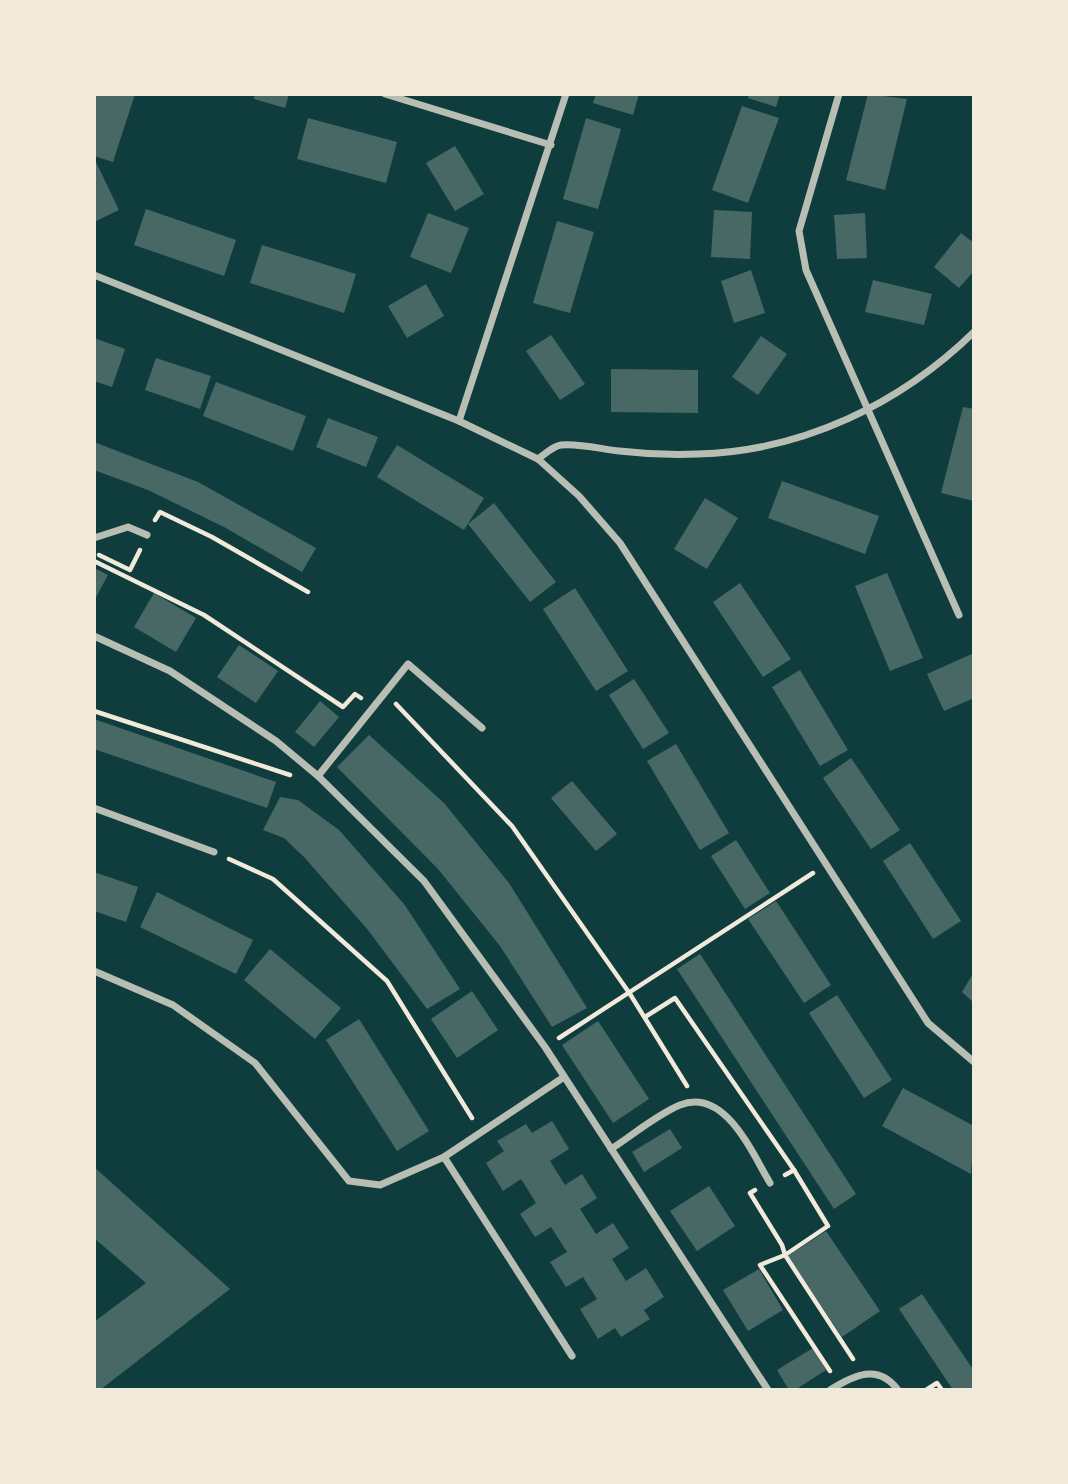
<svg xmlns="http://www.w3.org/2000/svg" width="1068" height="1484" font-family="Barlow,sans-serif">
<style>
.building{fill:#486865}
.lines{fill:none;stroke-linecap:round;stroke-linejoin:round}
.path{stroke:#f1e9da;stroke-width:4.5}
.minor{stroke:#b8beb3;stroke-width:7}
</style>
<rect width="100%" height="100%" fill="#0f3d3e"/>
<g class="building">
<polygon points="96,94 135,94 113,162 94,156"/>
<polygon points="255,94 289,94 285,108 254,99"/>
<polygon points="596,94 639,94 633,115 593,103"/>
<polygon points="749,94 780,94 776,107 748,98"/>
<polygon points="868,94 907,99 885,190 846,180"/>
<polygon points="742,106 779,118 748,203 712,190"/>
<polygon points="308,118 397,142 386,183 297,159"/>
<polygon points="586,118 621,129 598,209 563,199"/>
<polygon points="455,146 484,194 455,211 426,163"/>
<polygon points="94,158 119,210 94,222"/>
<polygon points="146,209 236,240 224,276 134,245"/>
<polygon points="714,210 752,212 750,259 711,257"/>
<polygon points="428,213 469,228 451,273 410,257"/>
<polygon points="865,213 867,258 837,259 834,215"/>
<polygon points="557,221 594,232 570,313 533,303"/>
<polygon points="961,233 974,243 974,271 959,288 934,267"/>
<polygon points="262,245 356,274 344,313 250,283"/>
<polygon points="751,270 765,313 734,323 721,281"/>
<polygon points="873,280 932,294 924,325 865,312"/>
<polygon points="426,284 444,316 407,338 388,306"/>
<polygon points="551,335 585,384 560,400 526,351"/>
<polygon points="761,336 787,354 758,395 732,377"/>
<polygon points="94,338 125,349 112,387 94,381"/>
<polygon points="156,358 211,376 200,409 145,390"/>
<polygon points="611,369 698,370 698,413 611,412"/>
<polygon points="216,382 306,416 293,451 203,416"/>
<polygon points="963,407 974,409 974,501 941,493"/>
<polygon points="328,418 378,437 366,467 316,447"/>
<polygon points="94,442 198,482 316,548 302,572 224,527 148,490 94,470"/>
<polygon points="397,445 484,498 464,530 377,477"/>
<polygon points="782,481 879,516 865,554 768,518"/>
<polygon points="705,498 738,518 707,569 674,549"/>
<polygon points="494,503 556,582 530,602 468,524"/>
<polygon points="94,568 108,575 94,601"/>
<polygon points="887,573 923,658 890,671 855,586"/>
<polygon points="740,583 791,659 763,677 713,602"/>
<polygon points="575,588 628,671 596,691 543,609"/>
<polygon points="154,593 196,618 176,652 134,627"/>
<polygon points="239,645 278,671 256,703 217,677"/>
<polygon points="974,653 974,698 944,711 927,674"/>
<polygon points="800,670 848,750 820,766 772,687"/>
<polygon points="634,679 669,733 643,749 609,695"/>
<polygon points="320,701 339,717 314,747 295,732"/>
<polygon points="94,719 276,782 267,808 94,749"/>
<polygon points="369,735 444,803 509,883 587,1008 552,1027 500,946 438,869 337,767"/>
<polygon points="676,744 729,833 700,850 647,761"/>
<polygon points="851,758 900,830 871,849 823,778"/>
<polygon points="572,781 617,834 596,851 551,798"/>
<polygon points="280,797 298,800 339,830 404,904 460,989 427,1009 368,930 304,857 284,838 263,830"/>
<polygon points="736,840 770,893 745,909 711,856"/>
<polygon points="910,843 961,921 933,939 883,861"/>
<polygon points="94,872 138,887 126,922 94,911"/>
<polygon points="157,892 253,940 236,974 140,927"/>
<polygon points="776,901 831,985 804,1003 748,919"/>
<polygon points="270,949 341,1008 315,1039 244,980"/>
<polygon points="700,954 856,1194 834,1209 677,969"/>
<polygon points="974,972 974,1003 962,992"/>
<polygon points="472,991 498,1030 457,1058 431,1019"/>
<polygon points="837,995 892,1080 864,1098 809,1013"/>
<polygon points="359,1019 429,1131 397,1151 326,1040"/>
<polygon points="598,1021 649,1099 613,1123 562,1045"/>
<polygon points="903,1088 974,1126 971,1174 882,1126"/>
<polygon points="552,1121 569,1149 550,1161 565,1185 582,1174 597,1198 580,1209 596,1234 613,1223 629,1248 612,1259 626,1281 646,1268 664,1297 644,1310 650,1319 621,1337 615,1328 598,1339 580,1309 597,1299 583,1277 566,1287 550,1262 567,1252 551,1227 535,1237 520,1214 536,1203 521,1179 503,1191 486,1163 504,1151 497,1141 526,1124 532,1133"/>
<polygon points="670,1129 682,1148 644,1172 632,1152"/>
<polygon points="94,1167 230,1289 100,1390 94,1390 94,1322 146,1283 94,1238"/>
<polygon points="709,1186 735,1226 697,1251 670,1211"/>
<polygon points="826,1231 880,1311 842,1337 788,1256"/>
<polygon points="759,1269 783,1310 748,1331 723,1290"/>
<polygon points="922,1294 974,1371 974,1390 953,1390 899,1309"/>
<polygon points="813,1348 826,1370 795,1390 789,1390 777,1370"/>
</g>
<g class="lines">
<g class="path">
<polyline points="155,520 160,512 212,537 308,592"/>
<polyline points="99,555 130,570 140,550"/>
<polyline points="94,561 204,615 343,707 355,694 361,698"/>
<polyline points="396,704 512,826 630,994 687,1086"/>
<polyline points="94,711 290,775"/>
<polyline points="229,859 273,879 387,981 472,1118"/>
<polyline points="645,1017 675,998 794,1170"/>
<polyline points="559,1038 813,873"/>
<polyline points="785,1175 794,1170 828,1226 785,1255 760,1265 830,1371"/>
<polyline points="755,1190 750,1193 782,1245 785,1255 853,1359"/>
<polyline points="926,1390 937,1383 942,1390"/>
</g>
<g class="minor">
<polyline points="385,94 551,145"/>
<polyline points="839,94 799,231 806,270 959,615"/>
<polyline points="94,275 459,421 538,459 579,496 620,543 928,1023 974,1062"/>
<polyline points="459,421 566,94"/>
<path d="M538 459C545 454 553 446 561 445 578 443 601 449 619 451 645 454 672 455 698 454 803 451 900 404 974 332"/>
<polyline points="94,538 128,527 147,535"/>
<polyline points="94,636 170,671 276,741 318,776 424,881 545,1047 768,1390"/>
<polyline points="318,776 408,664 482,728"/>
<polyline points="94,808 214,852"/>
<polyline points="94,971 173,1005 255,1063 349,1181 380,1185 444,1157 564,1077"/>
<path d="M611 1149C633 1135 656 1115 680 1105 725 1087 752 1153 770 1183"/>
<polyline points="444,1157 572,1356"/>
<path d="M830 1390C854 1375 878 1363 898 1390"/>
</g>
</g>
<rect width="1068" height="1484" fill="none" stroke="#f1e9da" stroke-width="192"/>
</svg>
